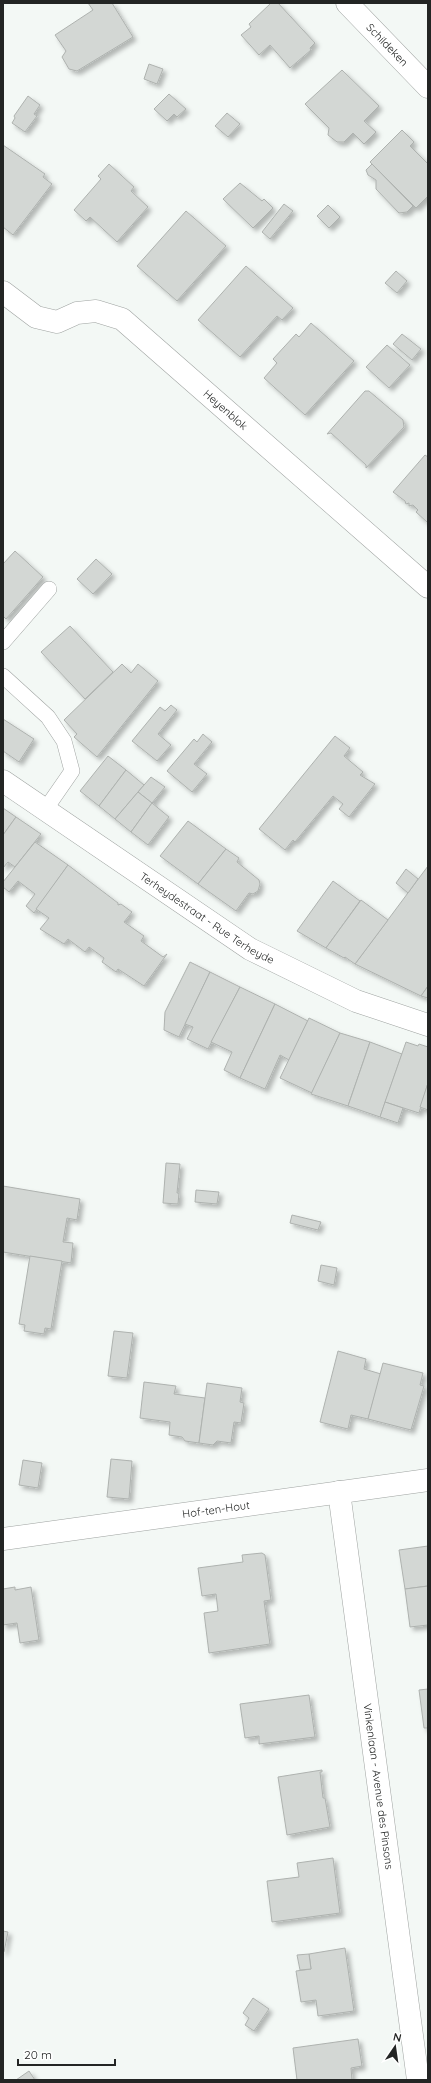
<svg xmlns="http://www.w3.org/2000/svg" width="431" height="2083" font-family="Quicksand,sans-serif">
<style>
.building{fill:#d3d7d4;stroke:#aeb2af;filter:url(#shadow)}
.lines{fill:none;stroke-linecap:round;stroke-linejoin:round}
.service-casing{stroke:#9fa3a1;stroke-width:16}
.minor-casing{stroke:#9fa3a1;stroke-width:23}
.tertiary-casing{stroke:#9fa3a1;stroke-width:23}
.service{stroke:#fff;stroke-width:15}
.minor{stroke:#fff;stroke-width:22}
.tertiary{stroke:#fff;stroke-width:22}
.labels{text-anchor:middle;stroke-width:4;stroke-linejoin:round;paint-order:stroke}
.street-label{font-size:11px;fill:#232524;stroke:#fff}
</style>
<defs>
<filter id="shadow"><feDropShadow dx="3.5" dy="3.5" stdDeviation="2" flood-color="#0004"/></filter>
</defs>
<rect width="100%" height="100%" fill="#f3f8f5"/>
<g class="building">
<polygon points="88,3 112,3 133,37 77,71 69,69 62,57 66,51 55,35 93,10"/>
<polygon points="271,3 278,3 315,43 310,48 311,50 290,68 270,45 259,55 241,35 251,27 249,24"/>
<polygon points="149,64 163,69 157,84 144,79"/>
<polygon points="342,70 379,106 364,121 376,132 364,144 353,133 344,142 337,142 328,135 329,128 305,104"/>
<polygon points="169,94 186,109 177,117 174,114 167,121 154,109"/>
<polygon points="28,96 40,105 34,114 37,116 25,132 12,123 15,118 14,116"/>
<polygon points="227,113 240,124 228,137 215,126"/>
<polygon points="402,130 414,142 410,146 428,164 428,196 416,208 370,162"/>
<polygon points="3,145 45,174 43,177 52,184 13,235 3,227"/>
<polygon points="109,164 134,187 131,191 148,207 117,242 90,217 86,221 74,210 101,179 98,176"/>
<polygon points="372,164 413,206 407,212 399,213 376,189 376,180 368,175 366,170"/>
<polygon points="240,183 262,201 264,199 273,208 253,228 223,199"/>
<polygon points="284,204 293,211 270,239 262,232"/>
<polygon points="328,205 340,217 329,228 317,216"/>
<polygon points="186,211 226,246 177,301 137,266"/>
<polygon points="246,266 293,308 282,320 277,316 240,357 198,320"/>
<polygon points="396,271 407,281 397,293 385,283"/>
<polygon points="311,323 354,361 305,415 264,378 277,363 273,359 296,334 299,337"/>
<polygon points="402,334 421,349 412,360 393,344"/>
<polygon points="387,345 410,365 389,388 366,367"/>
<polygon points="365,391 369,391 403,420 404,427 366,468 366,465 331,433 327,434"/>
<polygon points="425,455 428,457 428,523 416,512 418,510 413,505 409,506 409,503 406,504 405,501 393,492"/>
<polygon points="15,551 43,577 6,619 3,616 3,564"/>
<polygon points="96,559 112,574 93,594 77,579"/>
<polygon points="70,626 113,672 85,699 41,652"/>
<polygon points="122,664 131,673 138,664 158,681 97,757 74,737 77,734 64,720"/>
<polygon points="171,705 177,710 158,734 171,745 157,761 132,741 160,707 165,711"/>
<polygon points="3,719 34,739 19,762 3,751"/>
<polygon points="203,734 212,742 194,764 207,774 192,792 167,771 194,739 197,742"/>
<polygon points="335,736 350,748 344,756 363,772 360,775 375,784 349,817 339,809 343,804 333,796 295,842 293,840 285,850 259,829"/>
<polygon points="108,756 126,770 99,806 80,791"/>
<polygon points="126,770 144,785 115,819 99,806"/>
<polygon points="151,777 165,787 152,803 138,792"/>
<polygon points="138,792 152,803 131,832 115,819"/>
<polygon points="152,803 169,817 148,845 131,832"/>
<polygon points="3,808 16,817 3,835"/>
<polygon points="16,817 41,834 15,867 8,862 3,868 3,835"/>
<polygon points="188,821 226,849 198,884 160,856"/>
<polygon points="35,842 68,865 34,913 26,906 35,894 18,881 9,892 3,887 3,882"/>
<polygon points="226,849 239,858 237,862 259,880 260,884 258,891 253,894 249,893 236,911 198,884"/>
<polygon points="68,865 118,903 118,905 121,904 132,912 124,922 144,936 141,941 163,957 167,954 144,986 118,969 116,972 102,962 104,958 89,947 85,952 68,939 64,944 40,929 49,918 36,909"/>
<polygon points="428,866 428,986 421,996 355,964"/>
<polygon points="406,869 418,879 408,893 396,883"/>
<polygon points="333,881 360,901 326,948 297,931"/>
<polygon points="361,900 388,920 355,964 345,957 344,958 326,948"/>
<polygon points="190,962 210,972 179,1037 164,1030 165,1012"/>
<polygon points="210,972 240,987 208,1049 187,1039 193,1027 185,1024"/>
<polygon points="428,986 428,998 421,996"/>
<polygon points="240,987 275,1004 240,1078 224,1070 232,1052 211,1042"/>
<polygon points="275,1004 308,1021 289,1060 280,1055 265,1089 240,1078"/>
<polygon points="309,1018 340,1033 312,1093 280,1078"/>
<polygon points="340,1033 370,1042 348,1106 311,1094"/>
<polygon points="370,1042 402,1054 380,1117 348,1106"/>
<polygon points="406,1042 418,1046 419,1044 428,1047 428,1083 419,1113 385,1102"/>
<polygon points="428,1083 428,1110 420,1107"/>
<polygon points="385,1102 403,1108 398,1123 380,1117"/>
<polygon points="166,1163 180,1164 177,1193 179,1193 178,1204 163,1203"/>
<polygon points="3,1186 80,1199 77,1220 67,1218 63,1242 73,1243 71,1263 3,1252"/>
<polygon points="196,1190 219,1192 217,1204 195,1202"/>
<polygon points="292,1215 321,1222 318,1230 290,1223"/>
<polygon points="30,1256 62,1261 51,1329 45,1328 44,1334 24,1331 25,1325 19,1324"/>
<polygon points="321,1265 337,1268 334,1285 318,1281"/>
<polygon points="114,1331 133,1333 127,1378 108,1376"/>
<polygon points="338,1351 366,1359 364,1369 381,1374 368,1419 351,1415 348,1429 320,1422"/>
<polygon points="383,1363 423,1373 420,1385 424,1386 411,1430 368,1419"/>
<polygon points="144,1382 176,1386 174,1394 205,1398 199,1443 185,1441 182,1437 169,1435 170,1422 140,1418"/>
<polygon points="207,1383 242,1388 240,1402 244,1403 241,1423 234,1422 231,1443 217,1441 213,1445 199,1443"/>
<polygon points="111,1459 132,1461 129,1499 107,1497"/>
<polygon points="23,1460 42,1463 38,1488 19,1485"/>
<polygon points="428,1546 428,1586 405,1589 399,1550"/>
<polygon points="262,1553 265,1555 271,1600 264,1601 270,1644 209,1653 204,1613 218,1611 216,1594 202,1596 198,1568 243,1562 242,1555"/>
<polygon points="428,1586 428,1625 410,1627 405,1589"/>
<polygon points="15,1587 15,1590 31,1587 39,1640 20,1643 17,1623 3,1625 3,1589"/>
<polygon points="428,1689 428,1728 424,1728 419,1690"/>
<polygon points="309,1695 315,1737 259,1744 259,1736 245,1738 240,1704"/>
<polygon points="322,1770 322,1772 320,1772 323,1798 325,1798 330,1827 287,1835 278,1777"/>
<polygon points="333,1858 340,1913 272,1922 267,1881 299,1877 297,1863"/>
<polygon points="3,1931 8,1932 4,1952 3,1952"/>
<polygon points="345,1948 354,2011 318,2016 316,2000 301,2002 296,1971 311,1969 309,1954"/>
<polygon points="309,1954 311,1969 300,1970 297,1955"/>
<polygon points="253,1998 269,2009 254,2031 245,2025 249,2018 243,2013"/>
<polygon points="358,2039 362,2066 351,2068 352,2080 297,2080 293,2048"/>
<polygon points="29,2071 35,2080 16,2080"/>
</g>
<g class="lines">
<g class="service-casing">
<g id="service">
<polyline points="3,642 49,589"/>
<polyline points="3,676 48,717 64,741 72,771 45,810"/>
</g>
</g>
<g class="minor-casing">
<g id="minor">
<path id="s1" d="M347 3 428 87"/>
<path id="s2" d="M3 292 36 317 57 322 77 313 96 311 122 319 428 587"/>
<path id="s3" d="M339 1492 418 2080"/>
<path id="s4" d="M3 1539 428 1480"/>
</g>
</g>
<g class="tertiary-casing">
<g id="tertiary">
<path id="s5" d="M3 781 250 949 356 1001 428 1025"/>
</g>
</g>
<use href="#service" class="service"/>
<use href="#minor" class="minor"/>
<use href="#tertiary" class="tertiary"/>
</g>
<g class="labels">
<g class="street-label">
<text dy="4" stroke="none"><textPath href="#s1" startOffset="58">Schildeken</textPath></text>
<text dy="4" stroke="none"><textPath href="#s2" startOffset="269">Heyenblok</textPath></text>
<text dy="4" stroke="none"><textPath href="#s5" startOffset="246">Terheydestraat - Rue Terheyde</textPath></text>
<text dy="4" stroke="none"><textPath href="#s4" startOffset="215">Hof-ten-Hout</textPath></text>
<text dy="4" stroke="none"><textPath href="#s3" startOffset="297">Vinkenlaan - Avenue des Pinsons</textPath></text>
</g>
</g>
<rect width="431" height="2083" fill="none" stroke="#232524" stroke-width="8"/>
<g transform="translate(395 2047) rotate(13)" stroke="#ffffff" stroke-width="3" paint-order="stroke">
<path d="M0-3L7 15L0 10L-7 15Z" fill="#232524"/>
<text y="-6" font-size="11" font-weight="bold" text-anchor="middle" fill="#232524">N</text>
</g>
<path d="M18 2059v6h97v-6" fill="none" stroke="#232524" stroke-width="2"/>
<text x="24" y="2059" font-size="12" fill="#232524" stroke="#ffffff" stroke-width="3" paint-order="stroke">20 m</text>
</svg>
